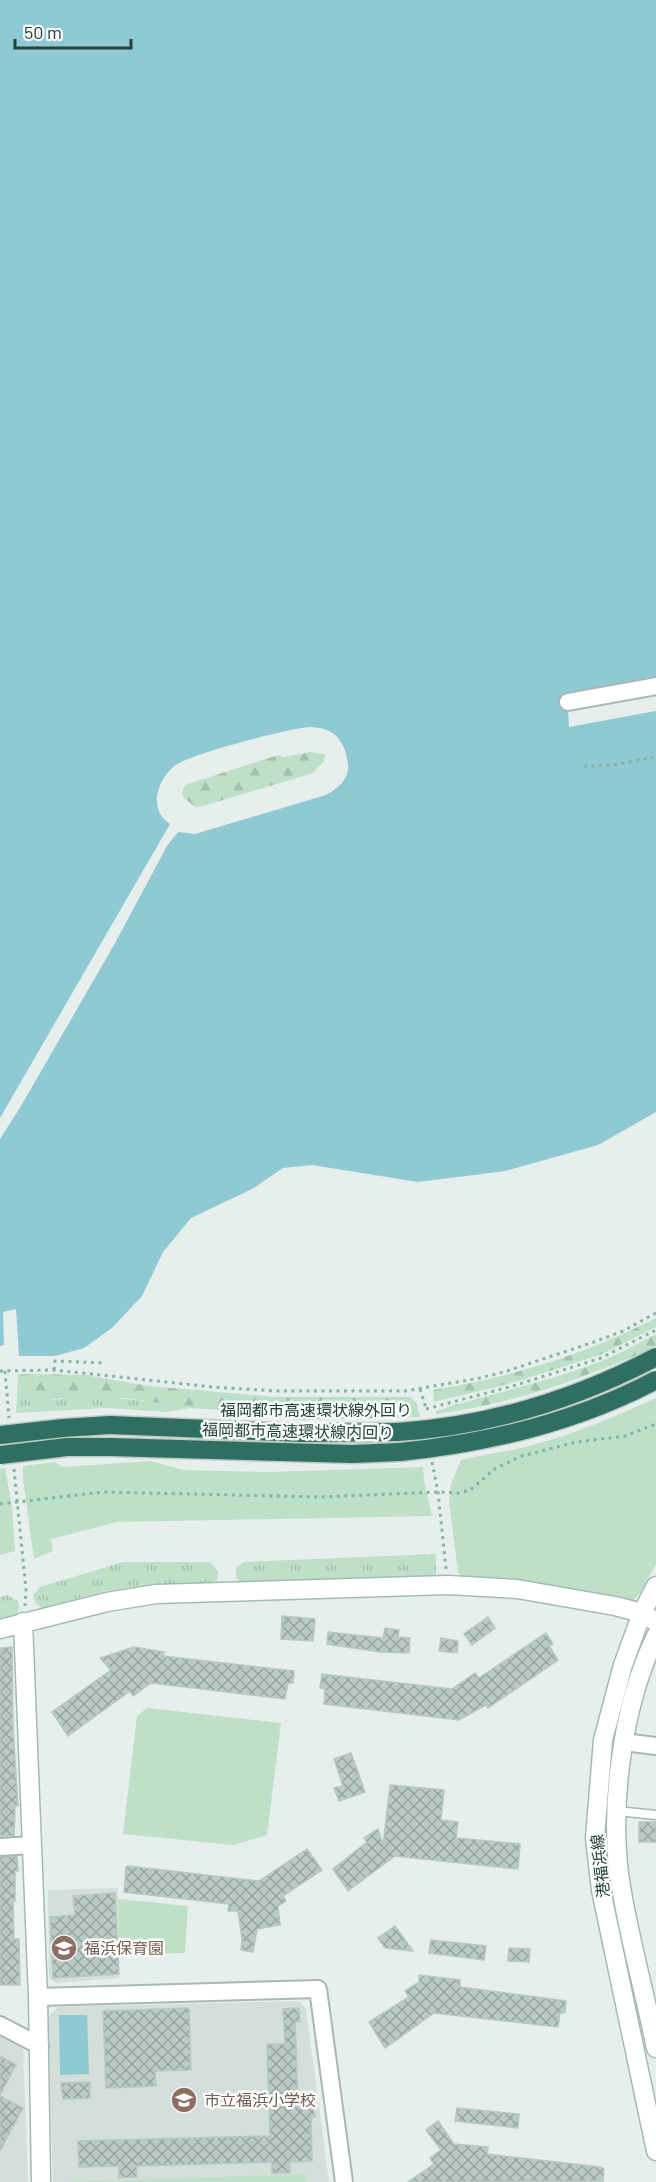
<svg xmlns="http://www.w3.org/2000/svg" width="656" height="2182" font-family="Barlow,'Noto Sans JP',sans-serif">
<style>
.built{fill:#d4dfda}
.grass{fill:url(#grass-tufts)}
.forest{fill:url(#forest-firs)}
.park{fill:#bfe0c8}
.water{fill:#8ec9d4}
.building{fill:url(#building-cross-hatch);stroke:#b8c9c2;stroke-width:1.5}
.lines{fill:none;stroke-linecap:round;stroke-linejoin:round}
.lane-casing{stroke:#a8b8b2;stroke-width:11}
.street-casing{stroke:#a8b8b2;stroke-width:20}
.secondary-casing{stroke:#a4bbb3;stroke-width:21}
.highway-casing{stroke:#c2cac8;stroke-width:21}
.path{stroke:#86b3a5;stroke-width:3;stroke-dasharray:3 4.5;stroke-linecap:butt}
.lane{stroke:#fff;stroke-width:8}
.street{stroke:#fff;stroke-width:16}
.secondary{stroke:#fff;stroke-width:18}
.highway{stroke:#2f6f62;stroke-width:18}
.highway-bridge-casing{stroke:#c2cac8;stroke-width:21;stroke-linecap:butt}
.highway-bridge{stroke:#2f6f62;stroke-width:18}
.labels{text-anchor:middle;stroke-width:5;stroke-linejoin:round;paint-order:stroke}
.street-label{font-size:16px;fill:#24423a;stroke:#f7fbf9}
.education-label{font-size:16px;fill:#785e54;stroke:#f7fbf9;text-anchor:start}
</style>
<defs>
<pattern id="grass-tufts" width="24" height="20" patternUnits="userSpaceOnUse" patternTransform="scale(1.5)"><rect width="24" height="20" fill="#bfe0c8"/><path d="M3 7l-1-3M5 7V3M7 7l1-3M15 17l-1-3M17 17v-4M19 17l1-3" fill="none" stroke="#a4c1ad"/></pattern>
<pattern id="forest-firs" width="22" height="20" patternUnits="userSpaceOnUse" patternTransform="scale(1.5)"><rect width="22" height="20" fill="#bfe0c8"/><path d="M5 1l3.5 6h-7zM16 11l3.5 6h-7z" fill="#a4c1ad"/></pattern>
<pattern id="building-cross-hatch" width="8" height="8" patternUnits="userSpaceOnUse" patternTransform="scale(1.5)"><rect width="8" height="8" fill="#bbcac4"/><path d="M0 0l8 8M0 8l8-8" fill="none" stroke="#98a6a0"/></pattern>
</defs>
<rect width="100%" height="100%" fill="#e6efeb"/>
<g class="built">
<polygon points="118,1888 119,1978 55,1983 49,1978 48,1890"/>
<polygon points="299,2001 306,2009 329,2182 53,2182 48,2018 58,2007"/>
<polygon points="0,2036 23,2048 28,2182 0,2182"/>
</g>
<g class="grass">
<path d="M18 1374H39L33 1380 34 1404C86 1390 138 1400 190 1408L167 1412 107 1408 16 1413Z"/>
<polygon points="436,1554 436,1575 431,1580 241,1583 236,1577 236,1567 245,1562"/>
<path d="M123 1562H210L218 1571 217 1580C194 1592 137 1585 107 1591 85 1595 64 1603 43 1609L36 1604 33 1596 40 1587Z"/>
<path d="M7 1595 18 1601C22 1615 12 1618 0 1621V1597Z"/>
</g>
<g class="forest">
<polygon points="310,752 325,754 324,761 313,773 203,806 195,807 183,797 182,793 185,785 278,755 284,757"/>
<path d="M656 1318V1327L600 1355 512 1383 434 1402 433 1390C512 1377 584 1355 656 1318Z"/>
<path d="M656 1334V1347C582 1379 517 1403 437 1414L436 1411C491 1393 548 1382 602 1361 620 1354 638 1343 656 1334Z"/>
<polygon points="39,1374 85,1375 149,1386 276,1397 410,1397 416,1402 420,1417 297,1420 263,1413 190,1408 125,1398 59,1398 34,1404 25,1398 33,1380"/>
</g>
<g class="park">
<path d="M656 1398V1564L640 1594 631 1602 464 1580 458 1572 449 1501 451 1484 461 1460C482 1455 504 1452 525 1447 570 1436 614 1417 656 1398Z"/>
<polygon points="151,1461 184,1470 269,1472 423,1467 424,1481 432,1516 117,1522 51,1539 53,1551 34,1559 23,1479 23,1466 55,1462 63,1467"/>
<polygon points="5,1468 12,1507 15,1551 0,1555 0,1469"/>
<polygon points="147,1708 281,1723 267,1835 234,1845 123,1834 137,1716"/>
<polygon points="118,1899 188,1906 185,1953 119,1954"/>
<polygon points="306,2174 305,2182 66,2182"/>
</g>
<g class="water">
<path d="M0 0H656V679L560 696 562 710 568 709 569 727 656 711V1112L598 1145 505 1171 418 1182 312 1165 283 1168 252 1189 191 1218 163 1252 142 1296 112 1328 84 1348 55 1356H19L16 1309 3 1312 4 1345 0 1346V1139L21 1106 114 945 167 846 178 832 195 834 326 795C338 789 350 778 348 764 346 748 340 734 324 729 320 728 314 727 310 727 290 728 189 754 174 766 165 774 158 786 157 797 156 809 161 818 170 824L0 1118Z"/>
<polygon points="59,2015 87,2015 89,2074 60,2075"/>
</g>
<g class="building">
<polygon points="282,1616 315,1619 313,1641 281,1639"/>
<polygon points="488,1617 495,1628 472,1645 464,1634"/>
<polygon points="385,1628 399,1630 398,1637 410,1638 409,1653 380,1652 327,1644 328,1632 383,1638"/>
<polygon points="546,1633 553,1644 549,1646 558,1660 488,1708 486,1705 459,1720 324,1704 325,1689 320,1688 322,1674 452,1689 475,1673 479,1678"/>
<polygon points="441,1638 458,1641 457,1653 439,1651"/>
<polygon points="12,1647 13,1728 18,1806 15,1806 14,1836 0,1836 0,1648"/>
<polygon points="134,1647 164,1652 163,1656 294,1671 293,1683 288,1683 285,1699 151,1683 133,1696 130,1691 68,1736 52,1712 111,1670 100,1658"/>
<polygon points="351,1753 365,1792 339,1801 334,1788 343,1786 334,1759"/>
<polygon points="390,1785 444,1790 441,1820 458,1822 456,1838 520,1844 518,1869 395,1856 348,1891 333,1869 367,1842 364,1838 378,1829 383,1845"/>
<rect x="639" y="1822" width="17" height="20"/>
<polygon points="307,1849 322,1870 283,1896 286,1901 278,1906 280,1925 257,1929 253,1952 241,1950 242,1939 238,1911 228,1911 229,1904 124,1892 126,1867 128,1866 259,1881"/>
<polygon points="17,1856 18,1871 15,1871 15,1901 13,1901 14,1939 19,1939 20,1985 0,1985 0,1857"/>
<polygon points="115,1893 119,1974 53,1978 50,1917 75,1915 73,1896"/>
<polygon points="395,1926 413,1951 385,1948 378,1938"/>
<polygon points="431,1940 486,1946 484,1960 429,1953"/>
<polygon points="509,1948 530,1949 529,1962 508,1961"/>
<polygon points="419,1975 460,1980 460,1987 566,2001 565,2013 560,2013 558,2027 434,2013 385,2048 369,2022 409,1997 405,1991 419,1982"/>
<polygon points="189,2008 191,2070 155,2071 156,2086 106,2088 103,2011"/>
<polygon points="299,2008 300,2022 295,2022 298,2100 312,2098 315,2117 311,2117 312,2161 290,2162 290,2173 272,2173 272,2162 136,2166 137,2177 119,2178 119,2166 79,2167 78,2141 270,2136 267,2044 285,2044 283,2009"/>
<polygon points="0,2056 16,2065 0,2095"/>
<polygon points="90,2082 90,2098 63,2099 61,2083"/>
<polygon points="0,2096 23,2108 0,2151"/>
<polygon points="457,2108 519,2114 518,2128 455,2121"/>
<polygon points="438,2121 454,2144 488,2147 487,2154 600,2167 604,2169 603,2181 408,2182 434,2164 430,2158 441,2150 426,2130"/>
</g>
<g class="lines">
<g class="lane-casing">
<polyline id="lane" points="617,1811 656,1815"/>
</g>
<g class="street-casing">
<g id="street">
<polyline points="568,702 656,686"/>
<polyline points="624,1742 656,1746"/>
<polyline points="0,1847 32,1845"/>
<polyline points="38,1997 318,1989 344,2182"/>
<polyline points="0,2025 40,2046"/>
</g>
</g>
<g class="secondary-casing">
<g id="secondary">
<polyline points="656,1586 642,1613 623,1665 603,1740 595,1838 601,1890 656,2151"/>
<polyline points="23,1622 38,1997 41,2182"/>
<polyline points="0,1629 107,1602 156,1594 448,1585 517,1589 615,1606 642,1613 656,1622"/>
<path d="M656 1636C622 1706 608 1810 621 1887 630 1941 645 1994 656 2048"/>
</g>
</g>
<g class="highway-casing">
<g id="highway">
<polyline points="110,1425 303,1433 398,1432"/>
<polyline points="110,1447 352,1454 400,1452"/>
</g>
</g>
<g class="path">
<polyline points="584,766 613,765 656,757"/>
<polyline points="54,1370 55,1361 105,1363"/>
<polyline points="0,1371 54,1370 213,1387 276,1391 405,1391 480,1378 507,1371 594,1342 623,1331 656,1313"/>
<polyline points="5,1371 9,1418"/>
<polyline points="420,1389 426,1408"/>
<polyline points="426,1409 513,1386 601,1358 656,1330"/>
<polyline points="432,1462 438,1492 446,1569"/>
<polyline points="14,1469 26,1590 25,1606"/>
<polyline points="0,1504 103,1492 320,1497 438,1492 459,1493 470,1490 496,1468 522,1456 576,1442 625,1436 656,1424"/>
</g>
<use href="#lane" class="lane"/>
<use href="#street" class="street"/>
<use href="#secondary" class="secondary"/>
<use href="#highway" class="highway"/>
<g class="highway-bridge-casing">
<g id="highway-bridge">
<path d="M398 1432C488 1426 576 1399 656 1357"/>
<polyline points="0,1435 63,1428 110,1425"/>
<path d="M400 1452C488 1443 577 1422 656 1380"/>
<polyline points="0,1455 67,1447 110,1447"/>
</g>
</g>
<use href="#highway-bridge" class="highway-bridge"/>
</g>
<defs>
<g id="school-disc" transform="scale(1.35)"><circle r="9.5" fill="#8d6e63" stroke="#f7fbf9"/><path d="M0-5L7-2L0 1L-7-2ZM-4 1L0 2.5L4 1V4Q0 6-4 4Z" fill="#fff"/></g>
</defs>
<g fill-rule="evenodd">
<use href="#school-disc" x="64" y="1948"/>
<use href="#school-disc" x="184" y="2100"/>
</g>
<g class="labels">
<g class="street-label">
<text x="316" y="1416">福岡都市高速環状線外回り</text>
<text transform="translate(298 1431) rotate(1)" y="6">福岡都市高速環状線内回り</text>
<text transform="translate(600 1866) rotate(-96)" y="6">港福浜線</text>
</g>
<g class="education-label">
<text x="84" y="1954">福浜保育園</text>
<text x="204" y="2106">市立福浜小学校</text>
</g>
</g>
<path d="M15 39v9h116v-9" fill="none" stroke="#24423a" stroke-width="3"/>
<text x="24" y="39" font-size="18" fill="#24423a" stroke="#f7fbf9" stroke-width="4.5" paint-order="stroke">50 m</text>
</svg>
